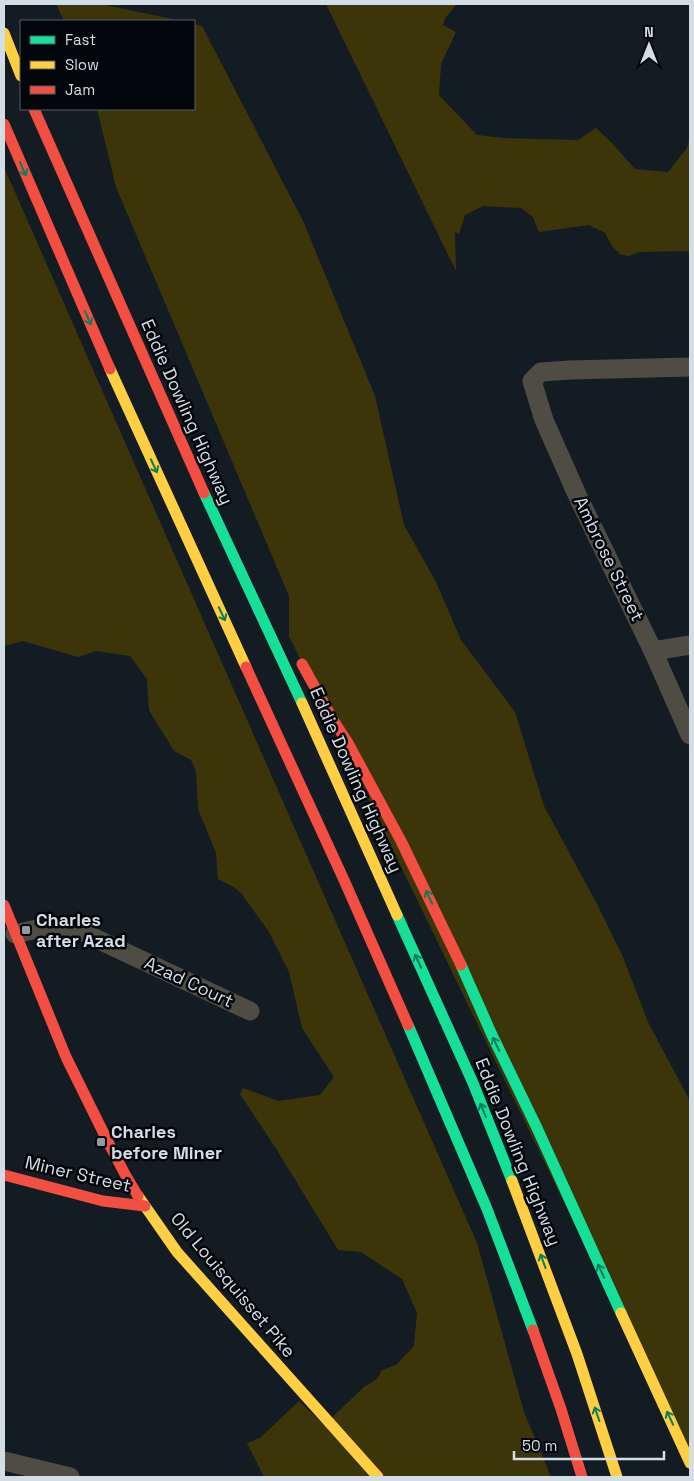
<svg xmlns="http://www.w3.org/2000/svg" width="694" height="1481" font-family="'Space Grotesk',sans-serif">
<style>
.green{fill:#3d350a}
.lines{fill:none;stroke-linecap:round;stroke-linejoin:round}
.street{stroke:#4f4d43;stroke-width:19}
.fast{stroke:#16e098;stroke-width:11}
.slow{stroke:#ffcf43;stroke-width:11}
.jam{stroke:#f24e42;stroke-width:11}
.oneway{stroke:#0d7e59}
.poi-dot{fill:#9099a1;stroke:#03070c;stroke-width:2}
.labels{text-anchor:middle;stroke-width:5;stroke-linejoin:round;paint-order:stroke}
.street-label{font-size:18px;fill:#d3dde5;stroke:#03070c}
.poi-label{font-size:18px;font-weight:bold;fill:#d3dde5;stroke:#03070c;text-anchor:start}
</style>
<rect width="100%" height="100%" fill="#141c23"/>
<g class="green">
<polygon points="56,4 100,4 182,21 64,21"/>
<polygon points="326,4 457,4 445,18 443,25 456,32 441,64 439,95 477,135 503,138 578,140 596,128 611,142 635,169 668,172 687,148 690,136 690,251 639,252 629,256 621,255 612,246 605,233 589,225 539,232 533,217 521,208 483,206 465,215 459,234 455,232 456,271"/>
<polygon points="194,24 202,26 303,221 375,396 404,525 436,582 461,640 515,712 544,806 597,904 623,957 648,1022 690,1101 690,1462 289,636 289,596 116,187 97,109 194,109"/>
<polygon points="4,167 477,1243 524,1412 551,1477 264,1477 247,1443 260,1438 299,1401 324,1425 364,1387 377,1379 382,1370 396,1365 414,1346 417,1313 402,1279 361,1252 338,1250 277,1150 240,1094 243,1088 278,1101 320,1095 334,1077 302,1028 289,972 269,932 241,893 235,888 218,879 216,853 198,809 196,771 191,760 174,751 149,710 147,679 130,656 96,651 78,657 23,641 4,646"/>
</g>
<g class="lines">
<g class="street">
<polyline points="690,367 570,370 541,372 532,381 544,420 579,499 653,651 690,735"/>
<polyline points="653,651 690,645"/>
<polyline points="15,934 50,926 66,926 82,932 250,1011"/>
<polyline points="4,1461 70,1477"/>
</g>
<g class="fast">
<polyline points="204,493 302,703"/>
<polyline points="397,915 473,1083 512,1181"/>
<polyline points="461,965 492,1035 537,1128 621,1313"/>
<polyline points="408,1025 487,1209 533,1330"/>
</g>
<g class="slow">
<polyline points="4,33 21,76"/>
<polyline points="110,369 246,667"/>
<polyline points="302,703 397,915"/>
<polyline points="512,1181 577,1354 617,1477"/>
<polyline points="138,1196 177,1252 378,1477"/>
<polyline points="621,1313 690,1463"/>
</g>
<g class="jam">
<polyline points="34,109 204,493"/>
<polyline points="4,124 110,369"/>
<polyline points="302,664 333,720 348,743 401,841 461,965"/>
<polyline points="246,667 344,880 408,1025"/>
<polyline points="4,905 66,1057 109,1144 126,1176 138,1196"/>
<polyline points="4,1175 103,1201 145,1206"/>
<polyline points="533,1330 561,1409 582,1477"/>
</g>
</g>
<defs><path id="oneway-shaft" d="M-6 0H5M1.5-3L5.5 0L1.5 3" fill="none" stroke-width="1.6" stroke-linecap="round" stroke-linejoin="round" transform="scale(1.25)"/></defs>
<g class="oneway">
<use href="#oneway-shaft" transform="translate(23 169) rotate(67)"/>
<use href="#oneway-shaft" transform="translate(88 318) rotate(66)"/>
<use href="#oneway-shaft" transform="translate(154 466) rotate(65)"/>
<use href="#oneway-shaft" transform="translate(222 614) rotate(65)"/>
<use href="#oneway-shaft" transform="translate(429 897) rotate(-116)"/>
<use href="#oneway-shaft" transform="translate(418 961) rotate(-115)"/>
<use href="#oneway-shaft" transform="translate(496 1044) rotate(-116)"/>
<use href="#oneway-shaft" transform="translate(483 1110) rotate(-112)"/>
<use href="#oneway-shaft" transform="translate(543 1261) rotate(-110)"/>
<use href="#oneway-shaft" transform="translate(601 1271) rotate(-115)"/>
<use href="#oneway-shaft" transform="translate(597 1414) rotate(-109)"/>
<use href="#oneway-shaft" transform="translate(670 1418) rotate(-115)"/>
</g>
<g class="poi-dot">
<rect x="21" y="925" width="10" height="10" rx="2.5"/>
<rect x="96" y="1137" width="10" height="10" rx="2.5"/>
</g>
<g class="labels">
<g class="street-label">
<text transform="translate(187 412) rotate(66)" y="6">Eddie Dowling Highway</text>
<text transform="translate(609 559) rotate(64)" y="6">Ambrose Street</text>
<text transform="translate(356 780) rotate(66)" y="6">Eddie Dowling Highway</text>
<text transform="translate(189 982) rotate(25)" y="6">Azad Court</text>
<text transform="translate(518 1152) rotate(68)" y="6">Eddie Dowling Highway</text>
<text transform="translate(78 1174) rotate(13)" y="6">Miner Street</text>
<text transform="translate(233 1285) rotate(50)" y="6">Old Louisquisset Pike</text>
</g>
<g class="poi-label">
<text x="36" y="926">Charles<tspan x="36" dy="21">after Azad</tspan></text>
<text x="111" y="1138">Charles<tspan x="111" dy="21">before Miner</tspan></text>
</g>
</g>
<rect width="694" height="1481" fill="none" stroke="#d3dde5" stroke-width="10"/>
<rect x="20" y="20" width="175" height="90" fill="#03070c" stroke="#565d63"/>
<rect x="30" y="36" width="25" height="8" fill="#16e098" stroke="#565d63"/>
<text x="65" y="45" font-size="15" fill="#d3dde5">Fast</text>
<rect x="30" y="61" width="25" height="8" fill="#ffcf43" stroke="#565d63"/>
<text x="65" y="70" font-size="15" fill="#d3dde5">Slow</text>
<rect x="30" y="86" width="25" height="8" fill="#f24e42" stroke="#565d63"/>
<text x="65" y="95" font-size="15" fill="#d3dde5">Jam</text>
<g transform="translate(649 45)" stroke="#03070c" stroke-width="4" paint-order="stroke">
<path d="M0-4L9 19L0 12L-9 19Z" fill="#d3dde5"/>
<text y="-8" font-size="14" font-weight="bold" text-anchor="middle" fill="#d3dde5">N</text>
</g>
<path d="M514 1451v8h150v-8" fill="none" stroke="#d3dde5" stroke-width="2.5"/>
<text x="522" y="1451" font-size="15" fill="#d3dde5" stroke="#03070c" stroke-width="4" paint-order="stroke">50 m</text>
</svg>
